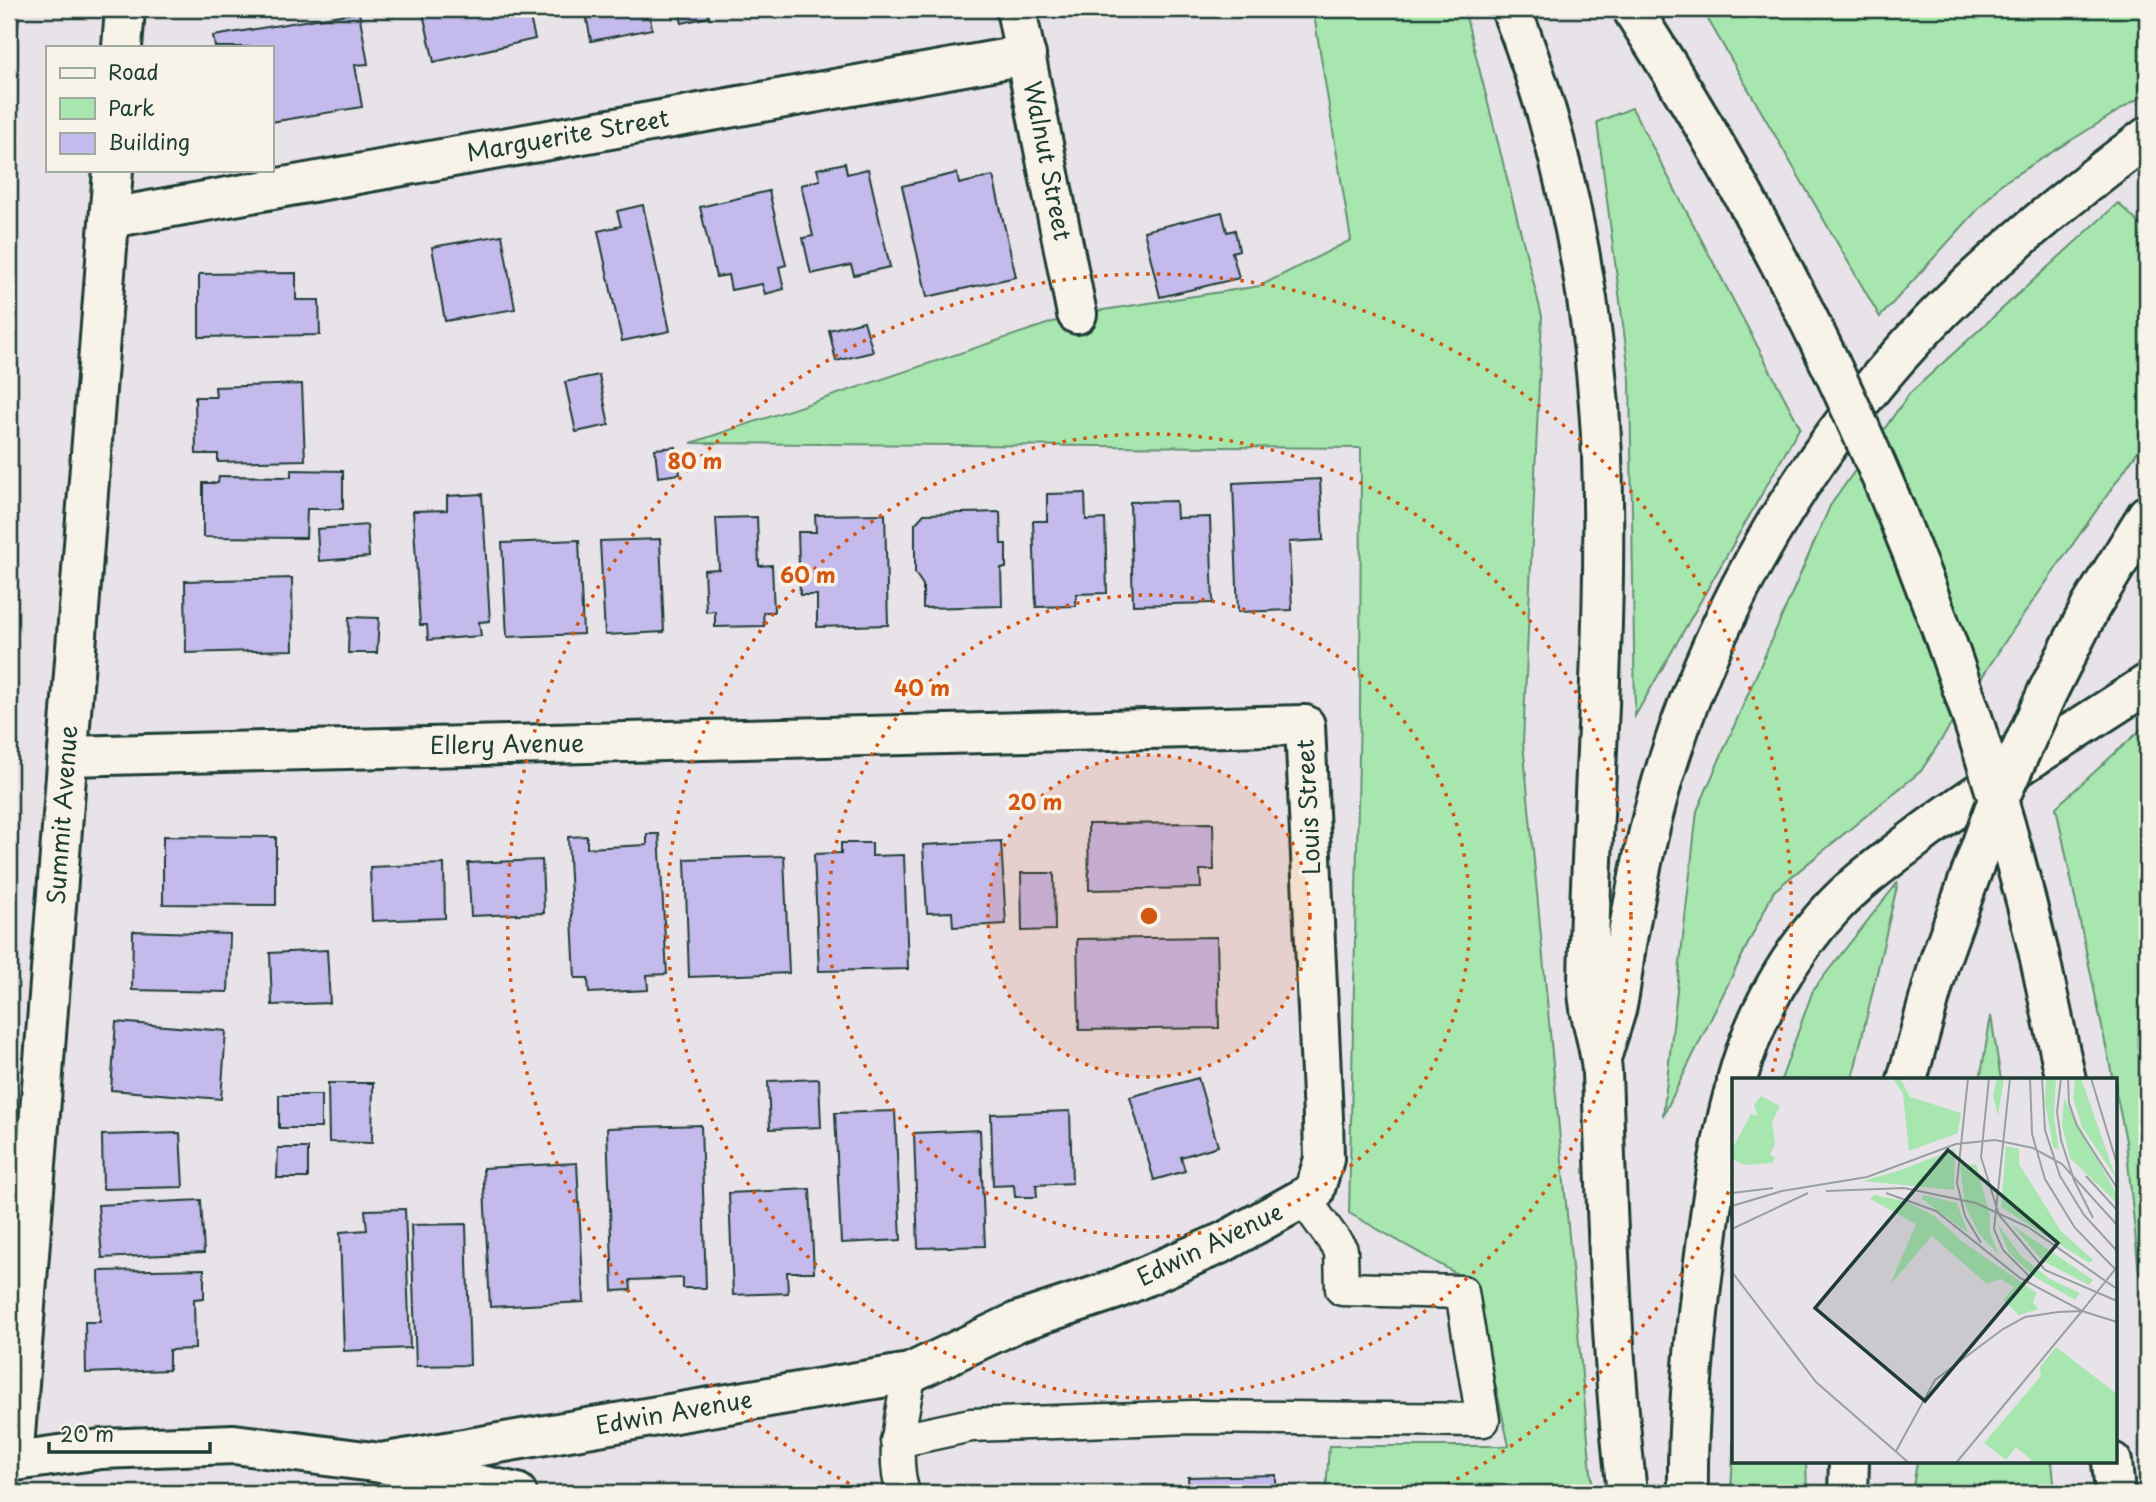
<svg xmlns="http://www.w3.org/2000/svg" width="2156" height="1502" font-family="'Playpen Sans',sans-serif">
<style>
.green{fill:#a7e6af;stroke:#639272;stroke-width:2}
.building{fill:#c4baeb;stroke:#1f3d34;stroke-width:2}
.lines{fill:none;stroke-linecap:round;stroke-linejoin:round}
.service-casing{stroke:#1f3d34;stroke-width:37}
.minor-casing{stroke:#1f3d34;stroke-width:44}
.secondary-casing{stroke:#1f3d34;stroke-width:44}
.motorway-casing{stroke:#1f3d34;stroke-width:44}
.service{stroke:#f7f3e8;stroke-width:32}
.minor{stroke:#f7f3e8;stroke-width:38}
.secondary{stroke:#f7f3e8;stroke-width:38}
.motorway{stroke:#f7f3e8;stroke-width:38}
.motorway-bridge-casing{stroke:#1f3d34;stroke-width:44;stroke-linecap:butt}
.motorway-bridge{stroke:#f7f3e8;stroke-width:38}
.ring{fill:none;stroke:#d45610;stroke-width:3.5;stroke-dasharray:3.5 7}
.labels{text-anchor:middle;stroke-width:7;stroke-linejoin:round;paint-order:stroke}
.street-label{font-size:24px;fill:#1f3d34;stroke:#f7f3e8}
.inset-road{fill:none;stroke:#98a0a1;stroke-width:2}
.view{fill:#1f3d34;fill-opacity:0.15;stroke:#1f3d34;stroke-width:3.5}
.inset-edge{fill:none;stroke:#1f3d34;stroke-width:3.5}
.centre{fill:#d45610;stroke:#f7f3e8;stroke-width:3.5}
.ring-label{font-size:21px;text-anchor:middle;font-weight:bold;fill:#d45610;stroke:#f7f3e8;stroke-width:7;stroke-linejoin:round;paint-order:stroke}
</style>
<rect width="100%" height="100%" fill="#e8e2e9"/>
<filter id="ink" filterUnits="userSpaceOnUse"><feTurbulence type="fractalNoise" baseFrequency=".0143" numOctaves="2"/><feDisplacementMap in="SourceGraphic" scale="14" xChannelSelector="R" yChannelSelector="G"/><feConvolveMatrix kernelMatrix="1 2 1 2 8 2 1 2 1" color-interpolation-filters="sRGB"/></filter>
<g filter="url(#ink)">
<g class="green">
<polygon points="1313,9 1464,9 1542,316 1523,743 1593,1493 1326,1493 1329,1446 1509,1446 1473,1283 1349,1213 1360,712 1361,448 691,443 1077,314 1260,286 1351,240"/>
<polygon points="1702,9 2141,9 2147,12 2147,93 2001,184 1880,317"/>
<polygon points="1632,108 1800,427 1635,716 1630,379 1597,122"/>
<polygon points="2118,203 2147,231 2147,438 2008,637 1921,771 1774,891 1663,1116 1697,811 1830,506 1909,394"/>
<polygon points="2147,724 2147,1355 2126,1141 2116,1092 2116,1080 2113,1080 2056,807"/>
<polygon points="1898,882 1852,1080 1781,1080 1813,990"/>
<polygon points="1991,1016 2001,1080 1980,1080"/>
<polygon points="1734,1431 1734,1462 1806,1462 1807,1493 1731,1493"/>
<polygon points="1917,1462 2052,1462 2055,1493 1912,1493"/>
</g>
<g class="building">
<polygon points="422,9 528,9 535,39 434,62"/>
<polygon points="585,9 655,9 649,10 652,29 591,41"/>
<polygon points="678,9 707,9 709,17 682,23"/>
<polygon points="359,12 368,64 355,65 362,107 271,122 271,47 215,47 213,36"/>
<polygon points="9,16 19,17 9,97"/>
<polygon points="845,163 847,174 868,169 890,267 854,275 851,265 811,274 803,238 813,236 801,185 820,180 817,169"/>
<polygon points="957,173 959,184 993,176 1016,277 927,297 902,186"/>
<polygon points="769,191 786,265 779,267 784,289 765,294 762,284 731,290 728,275 716,277 700,207"/>
<polygon points="643,205 670,331 622,341 598,231 621,226 617,211"/>
<polygon points="1222,212 1227,232 1235,230 1239,250 1232,252 1239,278 1160,297 1144,231"/>
<polygon points="502,235 515,309 445,321 432,247"/>
<polygon points="296,273 296,300 319,300 320,335 199,337 199,274"/>
<polygon points="864,321 873,352 836,361 829,330"/>
<polygon points="599,375 609,425 576,432 565,382"/>
<polygon points="302,384 305,460 218,462 218,454 196,454 195,397 216,397 215,387"/>
<polygon points="676,447 680,474 658,477 655,449"/>
<polygon points="291,470 343,471 343,509 307,509 306,538 203,537 203,483 218,483 219,476 291,477"/>
<polygon points="1320,479 1323,540 1289,542 1292,610 1238,612 1233,483"/>
<polygon points="1085,493 1086,520 1105,519 1107,593 1076,594 1076,606 1036,607 1033,521 1047,521 1047,494"/>
<polygon points="482,494 490,621 479,622 481,636 428,640 427,625 420,625 413,511 447,510 447,496"/>
<polygon points="1176,501 1177,518 1210,517 1213,603 1133,605 1130,502"/>
<polygon points="1000,512 1001,544 1006,544 1006,568 1001,568 1002,606 923,608 923,585 915,573 915,524 924,514"/>
<polygon points="885,514 888,625 817,627 817,595 800,595 798,532 816,532 815,515"/>
<polygon points="757,517 759,566 772,565 774,612 763,612 764,626 715,627 715,611 706,612 704,570 719,569 716,518"/>
<polygon points="367,525 369,557 319,561 317,529"/>
<polygon points="660,539 664,632 605,635 600,541"/>
<polygon points="579,540 583,634 507,637 502,543"/>
<polygon points="292,578 293,650 186,653 185,581"/>
<polygon points="349,617 379,618 377,653 348,653"/>
<polygon points="1213,823 1214,870 1200,870 1201,888 1089,890 1088,824"/>
<polygon points="647,834 659,834 667,974 647,975 648,990 589,993 588,978 575,978 568,837 587,836 587,848 647,845"/>
<polygon points="163,836 276,837 276,905 163,904"/>
<polygon points="1001,841 1006,924 953,927 952,912 927,913 923,845"/>
<polygon points="841,843 872,843 872,856 904,855 908,969 819,971 814,854 841,853"/>
<polygon points="784,856 789,973 689,977 685,859"/>
<polygon points="542,860 544,913 471,916 468,863"/>
<polygon points="444,864 445,918 372,921 370,867"/>
<polygon points="1021,873 1054,873 1055,930 1022,931"/>
<polygon points="133,931 230,934 228,992 132,990"/>
<polygon points="1217,937 1219,1028 1079,1030 1077,939"/>
<polygon points="327,950 330,1003 272,1005 270,953"/>
<polygon points="116,1022 226,1031 221,1099 111,1090"/>
<polygon points="1198,1078 1218,1146 1181,1157 1185,1171 1154,1180 1130,1097"/>
<polygon points="819,1079 821,1127 770,1129 768,1081"/>
<polygon points="328,1083 373,1083 372,1143 329,1142"/>
<rect x="279" y="1095" width="42" height="33"/>
<polygon points="895,1111 901,1240 841,1243 835,1113"/>
<polygon points="1070,1111 1072,1183 1036,1185 1037,1197 1015,1197 1014,1185 993,1186 991,1114"/>
<polygon points="701,1125 706,1288 683,1288 683,1278 630,1280 631,1290 613,1291 607,1128"/>
<polygon points="980,1130 985,1246 918,1248 914,1133"/>
<polygon points="180,1133 183,1187 103,1189 102,1135"/>
<polygon points="278,1148 308,1148 308,1178 277,1178"/>
<polygon points="577,1163 584,1302 490,1307 483,1168"/>
<polygon points="810,1189 814,1272 787,1272 788,1293 733,1295 729,1193"/>
<polygon points="201,1200 204,1253 102,1258 98,1205"/>
<polygon points="405,1209 410,1348 344,1351 340,1232 367,1230 365,1210"/>
<polygon points="466,1224 470,1365 416,1366 411,1225"/>
<polygon points="204,1269 204,1298 194,1299 195,1349 169,1350 169,1370 86,1373 85,1322 100,1322 99,1271"/>
<polygon points="1276,1475 1276,1493 1189,1493 1188,1477"/>
</g>
<g class="lines">
<g class="service-casing">
<g id="service">
<polyline points="897,1441 971,1425 1192,1417 1483,1420 1462,1292 1342,1289 1341,1250 1304,1199"/>
<path d="M903 1493C891 1453 902 1413 910 1373"/>
</g>
</g>
<g class="minor-casing">
<g id="minor">
<polyline points="1016,9 1077,314"/>
<polyline points="122,47 125,9"/>
<polyline points="110,218 1026,55"/>
<polyline points="68,756 1305,725 1323,1118 1324,1159 1314,1192 1224,1242 1114,1290 1017,1322 910,1373 381,1463"/>
<polyline points="13,1461 113,170"/>
</g>
</g>
<g class="secondary-casing">
<polyline id="secondary" points="9,1462 101,1449 234,1444 381,1463 517,1493"/>
</g>
<g class="motorway-casing">
<g id="motorway">
<path d="M1511 9C1566 147 1596 309 1602 457 1608 633 1591 808 1588 984 1587 1013 1601 1043 1602 1073 1607 1213 1611 1353 1627 1493"/>
<polyline points="2048,691 2091,606 2147,515"/>
<polyline points="2039,954 2066,1080"/>
<path d="M1603 1052C1607 1038 1612 1024 1616 1010 1622 985 1623 959 1628 934 1639 874 1651 814 1670 756 1720 601 1806 455 1917 336 1987 261 2066 198 2147 137"/>
<path d="M1737 1080C1754 1016 1789 953 1835 905 1857 882 1883 863 1908 844 1984 785 2067 737 2147 684"/>
<polyline points="1907,1080 1940,960"/>
<polyline points="2112,1462 2115,1493"/>
<path d="M1688 1493C1687 1423 1693 1355 1701 1286 1709 1221 1717 1155 1734 1092"/>
<polyline points="1848,1493 1849,1462"/>
</g>
</g>
<use href="#service" class="service"/>
<use href="#minor" class="minor"/>
<use href="#secondary" class="secondary"/>
<use href="#motorway" class="motorway"/>
<g class="motorway-bridge-casing">
<g id="motorway-bridge">
<path d="M1632 9C1819 299 1960 619 2039 954"/>
<polyline points="1940,960 1994,810 2048,691"/>
</g>
</g>
<use href="#motorway-bridge" class="motorway-bridge"/>
</g>
</g>
<circle cx="1149" cy="916" r="161" fill="#d45610" fill-opacity=".12"/>
<g class="ring">
<circle cx="1149" cy="916" r="161"/>
<circle cx="1149" cy="916" r="321"/>
<circle cx="1149" cy="916" r="482"/>
<path d="M1733 1182A642 642 0 0 1 1430 1493M868 1493A642 642 0 1 1 1771 1077"/>
</g>
<g class="labels">
<g class="street-label">
<text transform="translate(568 136) rotate(-10)" y="8">Marguerite Street</text>
<text transform="translate(1047 161) rotate(79)" y="8">Walnut Street</text>
<text transform="translate(507 745) rotate(-1)" y="8">Ellery Avenue</text>
<text transform="translate(1309 807) rotate(-93)" y="8">Louis Street</text>
<text transform="translate(63 815) rotate(-86)" y="8">Summit Avenue</text>
<text transform="translate(1210 1245) rotate(-26)" y="8">Edwin Avenue</text>
<text transform="translate(674 1413) rotate(-10)" y="8">Edwin Avenue</text>
</g>
</g>
<g transform="translate(1732 1078)">
<rect width="385" height="385" fill="#e8e2e9"/>
<path d="M161 0H168L178 19 229 35 226 55 177 73 171 16ZM265 0H272L266 38 261 17ZM314 0H324L322 40 327 72 321 69 313 24ZM343 0H349L384 100 350 49 341 20ZM29 18 48 28 40 44 43 65 38 77 43 80 40 85 13 87 0 81V71L19 36 26 38 22 27ZM332 20 385 117V125L338 80 330 47ZM274 68 287 71V86L329 153 361 182 357 185 269 129ZM223 71 222 112 131 103 166 93ZM244 86 258 137V155L267 177 247 156 233 127 228 87ZM142 117 172 123 201 137 231 164 305 215 301 224 306 231 287 237 271 222 282 209 268 201 255 206 200 158 158 207 184 146 138 121ZM191 117 225 125 236 155 190 121ZM265 145 289 178 318 201 348 215 343 222 303 199 277 175ZM280 147 361 202 357 207 311 183ZM324 269 385 316V385H303L284 369 274 382 252 365 309 298 308 289Z" fill="#a7e6af"/>
<path class="inset-road" d="M236 0 225 105 233 138 249 165M257 0 249 79 267 137 313 192 385 223M278 0 262 151 271 172 299 200M298 0 300 56 313 101 343 150 385 193M310 0 313 52 328 98 352 137 385 173M329 0 325 34 329 62 342 102 361 140M336 0 337 25 345 48 385 110M359 0 385 86M354 98 385 132M94 113 172 110 244 125 296 149 385 211M0 115 41 110M154 115 204 133 288 200 350 233 385 189M0 128 50 113 135 99 224 66 263 62 301 70 330 86 385 147M0 151 76 115M0 194 84 304 177 385M164 373 203 302 271 251 293 239 326 234 350 233 385 244M224 385 350 233"/>
<path class="view" d="M216 72 326 165 193 323 83 230Z"/>
<rect width="385" height="385" class="inset-edge"/>
</g>
<circle cx="1149" cy="916" r="10" class="centre"/>
<g class="ring-label">
<text x="695" y="469">80 m</text>
<text x="808" y="583">60 m</text>
<text x="922" y="696">40 m</text>
<text x="1035" y="810">20 m</text>
</g>
<rect width="2156" height="1502" fill="none" stroke="#f7f3e8" stroke-width="35"/>
<rect x="18" y="18" width="2121" height="1467" fill="none" stroke="#1f3d34" stroke-width="2.5" filter="url(#ink)"/>
<rect x="46" y="46" width="228" height="126" fill="#f7f3e8" stroke="#a1aaa0" stroke-width="2"/>
<rect x="60" y="68" width="35" height="10" fill="#f7f3e8" stroke="#a1aaa0" stroke-width="2"/>
<text x="108" y="80" font-size="21" fill="#1f3d34">Road</text>
<rect x="60" y="98" width="35" height="21" fill="#a7e6af" stroke="#a1aaa0" stroke-width="2"/>
<text x="108" y="116" font-size="21" fill="#1f3d34">Park</text>
<rect x="60" y="133" width="35" height="21" fill="#c4baeb" stroke="#a1aaa0" stroke-width="2"/>
<text x="108" y="150" font-size="21" fill="#1f3d34">Building</text>
<path d="M49 1442v10h161v-10" fill="none" stroke="#1f3d34" stroke-width="3.5"/>
<text x="60" y="1442" font-size="21" fill="#1f3d34" stroke="#f7f3e8" stroke-width="5" paint-order="stroke">20 m</text>
</svg>
